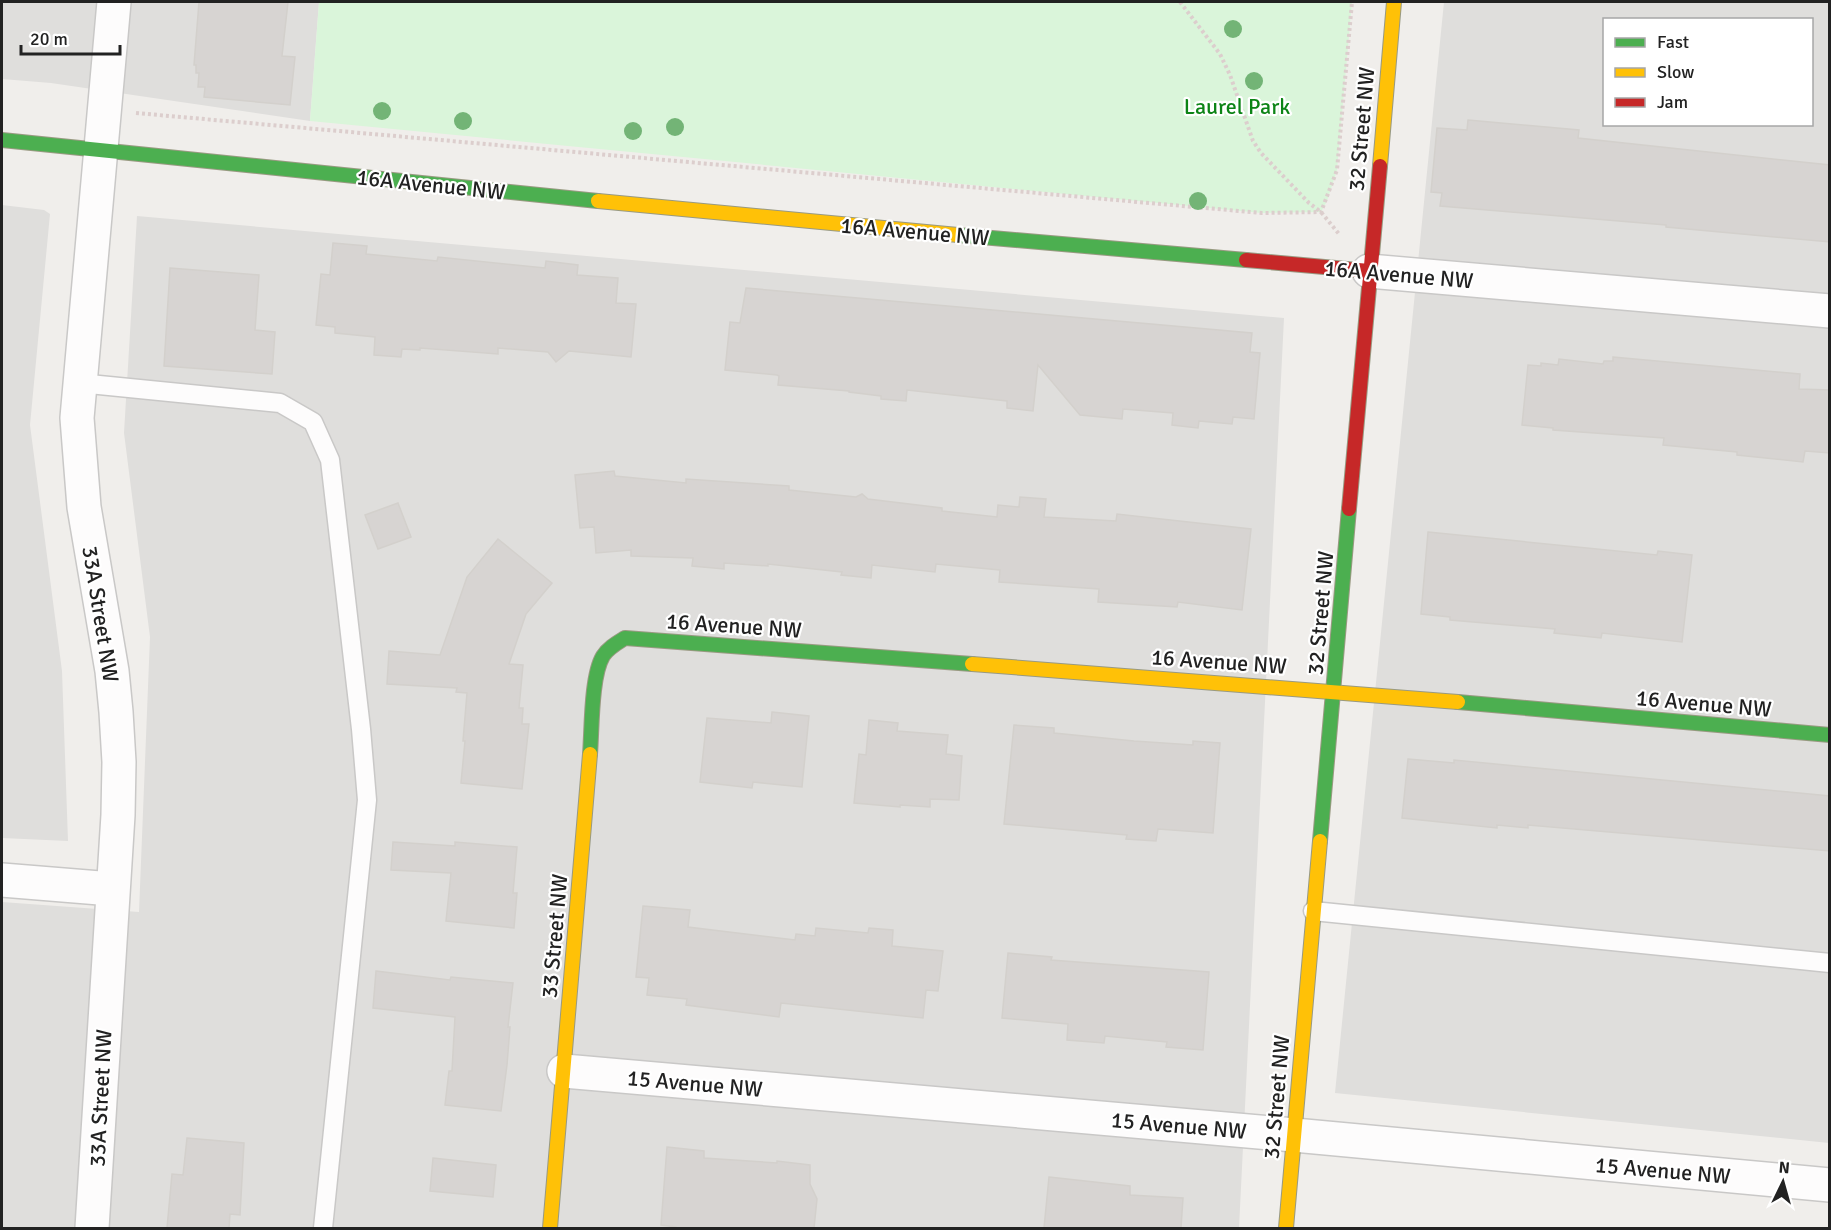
<svg xmlns="http://www.w3.org/2000/svg" width="1831" height="1230" font-family="Signika,sans-serif">
<style>
.residential{fill:#dfdedc;fill-rule:evenodd}
.park{fill:#daf5da}
.building{fill:#d7d4d2;stroke:#d3d0cc;stroke-width:1.5}
.lines{fill:none;stroke-linecap:round;stroke-linejoin:round}
.lane-casing{stroke:#c9c8c7;stroke-width:21}
.street-casing{stroke:#c9c8c7;stroke-width:36}
.fast-casing{stroke:#999a82;stroke-width:16}
.slow-casing{stroke:#999a82;stroke-width:16}
.jam-casing{stroke:#999a82;stroke-width:16}
.path{stroke:#dccecd;stroke-width:4;stroke-dasharray:3 3;stroke-linecap:butt}
.lane{stroke:#fdfcfc;stroke-width:18}
.street{stroke:#fdfcfc;stroke-width:33}
.fast{stroke:#4caf50;stroke-width:14}
.slow{stroke:#ffc107;stroke-width:14}
.jam{stroke:#c62828;stroke-width:14}
.tree{fill:#73b476}
.labels{text-anchor:middle;stroke-width:4.5;stroke-linejoin:round;paint-order:stroke}
.park-label{font-size:22px;fill:#0c8416;stroke:#fff}
.street-label{font-size:22px;fill:#222;stroke:#fff}
</style>
<rect width="100%" height="100%" fill="#f0eeeb"/>
<g class="residential">
<polygon points="2,2 319,2 310,121 51,83 2,79"/>
<path d="M1444 2H1829V1143L1335 1093ZM1604 20H1812V124H1604Z"/>
<polygon points="2,205 44,210 50,214 30,425 62,671 68,841 2,838"/>
<polygon points="137,216 1284,318 1239,1228 2,1228 2,902 139,912 150,637 124,433"/>
</g>
<polygon class="park" points="319,2 1352,2 1337,170 1327,201 1321,212 1262,213 310,121"/>
<g class="building">
<polygon points="199,2 288,2 282,56 295,57 290,105 204,97 205,87 198,87 199,73 196,73 196,65 194,65"/>
<polygon points="1468,120 1579,130 1578,138 1830,165 1830,242 1666,227 1666,225 1440,206 1442,193 1431,192 1437,128 1467,130"/>
<polygon points="333,243 367,246 366,254 437,261 438,257 545,268 546,261 578,265 577,275 618,278 616,303 636,304 631,357 569,351 556,362 548,352 498,348 498,354 420,348 420,350 402,349 401,357 374,355 375,337 335,333 335,327 316,325 321,274 330,275"/>
<polygon points="170,268 259,275 255,330 275,332 272,374 164,366"/>
<polygon points="746,288 1252,333 1250,352 1260,353 1254,419 1233,417 1232,424 1199,421 1198,428 1172,425 1173,413 1123,409 1122,419 1080,415 1038,365 1033,411 1007,408 1007,401 907,390 906,401 881,399 881,396 849,392 849,391 778,385 779,376 777,375 725,370 730,322 740,323"/>
<polygon points="1613,357 1800,374 1799,389 1830,390 1830,453 1805,451 1803,462 1737,455 1737,452 1663,445 1664,438 1553,430 1553,428 1522,425 1528,365 1541,366 1541,363 1558,365 1559,359 1603,364 1604,361 1613,361"/>
<polygon points="614,471 615,476 686,483 686,479 789,486 789,490 856,497 862,494 868,499 942,508 942,511 997,517 998,505 1019,507 1020,497 1046,499 1044,517 1116,521 1117,514 1251,529 1242,610 1178,602 1177,607 1098,602 1099,589 999,582 1000,570 936,564 935,572 872,565 871,578 841,575 842,572 768,564 768,566 724,563 724,569 692,566 693,558 631,556 631,550 596,553 594,527 580,528 575,475"/>
<polygon points="398,503 411,537 378,549 365,515"/>
<polygon points="1428,532 1657,555 1658,551 1692,555 1682,642 1602,633 1601,638 1554,633 1555,629 1450,620 1450,617 1421,614"/>
<polygon points="498,539 552,583 526,614 509,664 523,665 519,708 523,708 522,724 529,724 522,789 461,783 465,741 463,741 467,693 456,692 457,688 387,684 389,651 440,655 467,577"/>
<polygon points="772,712 809,716 802,787 753,782 752,788 700,782 707,718 771,723"/>
<polygon points="869,720 898,723 897,731 948,735 946,754 962,756 959,800 930,799 930,807 900,805 900,807 854,803 859,754 866,755"/>
<polygon points="1014,725 1054,728 1054,733 1134,741 1193,745 1193,741 1220,743 1213,833 1158,829 1156,841 1126,839 1127,835 1004,824"/>
<polygon points="1408,759 1454,763 1454,760 1830,796 1830,851 1528,825 1528,828 1497,825 1497,828 1402,818"/>
<polygon points="393,842 455,846 455,842 517,847 513,893 517,893 514,928 446,921 451,873 391,870"/>
<polygon points="643,906 690,910 688,927 795,940 796,934 815,936 816,928 868,933 869,928 893,930 892,946 943,951 938,991 926,990 923,1018 781,1003 779,1017 686,1005 687,999 647,995 649,978 636,977"/>
<polygon points="1008,953 1052,957 1051,960 1209,972 1203,1050 1166,1047 1167,1042 1105,1036 1104,1043 1067,1040 1068,1024 1002,1018"/>
<polygon points="376,971 450,980 451,977 513,983 508,1027 510,1027 507,1065 501,1111 445,1105 449,1071 452,1071 455,1017 373,1008"/>
<polygon points="187,1138 244,1143 240,1215 230,1214 229,1228 167,1228 172,1174 183,1175"/>
<polygon points="667,1147 704,1151 704,1158 777,1163 777,1161 810,1165 810,1184 817,1199 814,1228 676,1228 676,1227 661,1225"/>
<polygon points="433,1158 496,1165 493,1197 430,1191"/>
<polygon points="1049,1177 1130,1186 1130,1195 1183,1198 1181,1228 1044,1228"/>
</g>
<g class="lines">
<g class="lane-casing">
<g id="lane">
<polyline points="79,383 280,403 313,422 330,460 361,729 367,800 323,1228"/>
<polyline points="1313,911 1830,963"/>
</g>
</g>
<g class="street-casing">
<g id="street">
<polyline points="1369,271 1830,311"/>
<polyline points="2,880 112,889"/>
<polyline points="564,1071 1294,1135 1830,1185"/>
<polyline points="92,1228 118,815 119,762 116,712 112,671 84,507 77,418 114,2"/>
</g>
</g>
<g class="fast-casing">
<g id="fast">
<polyline points="2,140 598,201"/>
<polyline points="958,235 1246,260"/>
<polyline points="1458,702 1830,735"/>
<path d="M590 754C592 729 591 676 603 656 608 648 617 643 625 638L972 664"/>
<polyline points="1320,841 1349,509"/>
</g>
</g>
<g class="slow-casing">
<g id="slow">
<polyline points="1380,166 1394,2"/>
<polyline points="598,201 958,235"/>
<polyline points="972,664 1458,702"/>
<polyline points="550,1228 590,754"/>
<polyline points="1286,1228 1320,841"/>
</g>
</g>
<g class="jam-casing">
<g id="jam">
<polyline points="1246,260 1369,271"/>
<polyline points="1349,509 1380,166"/>
</g>
</g>
<g class="path">
<polyline points="1180,2 1220,54 1230,75 1253,141 1261,153 1309,203 1321,212 1339,234"/>
<polyline points="136,113 1262,213 1321,212 1337,170 1352,2"/>
</g>
<use href="#lane" class="lane"/>
<use href="#street" class="street"/>
<use href="#fast" class="fast"/>
<use href="#slow" class="slow"/>
<use href="#jam" class="jam"/>
</g>
<g class="tree">
<circle cx="1233" cy="29" r="9"/>
<circle cx="1254" cy="81" r="9"/>
<circle cx="382" cy="111" r="9"/>
<circle cx="463" cy="121" r="9"/>
<circle cx="675" cy="127" r="9"/>
<circle cx="633" cy="131" r="9"/>
<circle cx="1198" cy="201" r="9"/>
</g>
<g class="labels">
<g class="park-label">
<text x="1237" y="114">Laurel Park</text>
</g>
<g class="street-label">
<text transform="translate(1361 129) rotate(-85)" y="8">32 Street NW</text>
<text transform="translate(431 184) rotate(6)" y="8">16A Avenue NW</text>
<text transform="translate(915 231) rotate(5)" y="8">16A Avenue NW</text>
<text transform="translate(1399 274) rotate(5)" y="8">16A Avenue NW</text>
<text transform="translate(1320 613) rotate(-85)" y="8">32 Street NW</text>
<text transform="translate(101 614) rotate(81)" y="8">33A Street NW</text>
<text transform="translate(734 625) rotate(4)" y="8">16 Avenue NW</text>
<text transform="translate(1219 661) rotate(4)" y="8">16 Avenue NW</text>
<text transform="translate(1704 703) rotate(5)" y="8">16 Avenue NW</text>
<text transform="translate(554 936) rotate(-85)" y="8">33 Street NW</text>
<text transform="translate(695 1083) rotate(5)" y="8">15 Avenue NW</text>
<text transform="translate(1276 1097) rotate(-85)" y="8">32 Street NW</text>
<text transform="translate(100 1098) rotate(-87)" y="8">33A Street NW</text>
<text transform="translate(1179 1125) rotate(5)" y="8">15 Avenue NW</text>
<text transform="translate(1663 1170) rotate(5)" y="8">15 Avenue NW</text>
</g>
</g>
<rect width="1831" height="1230" fill="none" stroke="#222222" stroke-width="6"/>
<rect x="1603" y="18" width="210" height="108" fill="#ffffff" stroke="#a7a7a7" stroke-width="1.5"/>
<rect x="1615" y="38" width="30" height="9" fill="#4caf50" stroke="#a7a7a7" stroke-width="1.5"/>
<text x="1657" y="48" font-size="18" fill="#222222">Fast</text>
<rect x="1615" y="68" width="30" height="9" fill="#ffc107" stroke="#a7a7a7" stroke-width="1.5"/>
<text x="1657" y="78" font-size="18" fill="#222222">Slow</text>
<rect x="1615" y="98" width="30" height="9" fill="#c62828" stroke="#a7a7a7" stroke-width="1.5"/>
<text x="1657" y="108" font-size="18" fill="#222222">Jam</text>
<g transform="translate(1783 1182) rotate(5)" stroke="#ffffff" stroke-width="4.5" paint-order="stroke">
<path d="M0-4.5L10 22L0 15L-10 22Z" fill="#222222"/>
<text y="-9" font-size="16" font-weight="bold" text-anchor="middle" fill="#222222">N</text>
</g>
<path d="M21 45v9h99v-9" fill="none" stroke="#222222" stroke-width="3"/>
<text x="30" y="45" font-size="18" fill="#222222" stroke="#ffffff" stroke-width="4.5" paint-order="stroke">20 m</text>
</svg>
